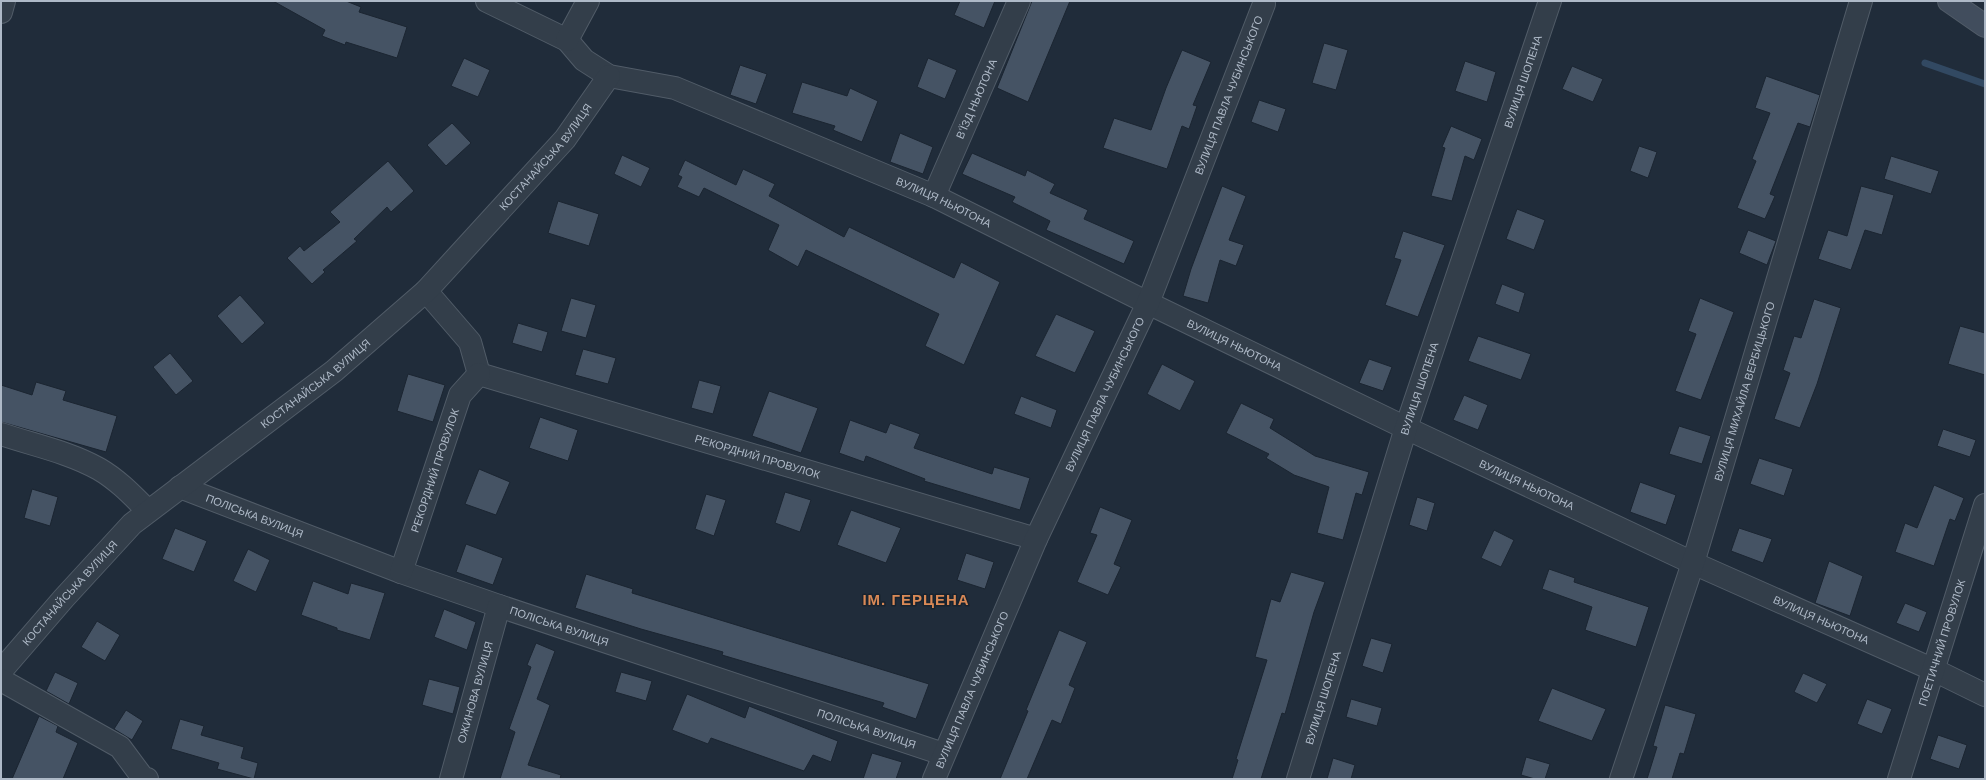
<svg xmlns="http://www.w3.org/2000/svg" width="1986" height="780" font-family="Helvetica,sans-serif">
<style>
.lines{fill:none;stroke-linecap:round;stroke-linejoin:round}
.stream{stroke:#324962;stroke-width:7}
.building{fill:#455364;stroke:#1b2531}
.street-casing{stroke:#515c68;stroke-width:24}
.secondary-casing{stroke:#515c68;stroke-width:24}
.street{stroke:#333e4a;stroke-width:22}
.secondary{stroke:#414d5d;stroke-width:22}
.labels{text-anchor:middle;stroke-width:3;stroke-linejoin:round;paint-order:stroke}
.street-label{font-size:11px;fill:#aeb9c7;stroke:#19232e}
.district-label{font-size:15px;font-weight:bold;letter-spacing:1px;fill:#d98956;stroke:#19232e}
</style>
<rect width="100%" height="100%" fill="#202c3a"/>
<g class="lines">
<polyline class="stream" points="1925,63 1985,84"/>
</g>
<g class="building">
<polygon points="273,1 346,1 361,7 359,12 407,27 397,58 346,42 345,45 322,36 325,30"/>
<polygon points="960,1 995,1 984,28 954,15"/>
<polygon points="1032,1 1070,1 1028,102 997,88"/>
<polygon points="1324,43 1348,50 1336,90 1312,83"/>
<polygon points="1182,50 1211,62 1193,105 1197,106 1189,129 1182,126 1167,169 1103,148 1114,118 1151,130 1166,88"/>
<polygon points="464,58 490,70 478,97 451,86"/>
<polygon points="928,58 957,70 945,99 917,87"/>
<polygon points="1465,61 1496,72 1487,102 1455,91"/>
<polygon points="740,65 767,74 756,104 730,95"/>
<polygon points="1572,66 1603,79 1593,102 1562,89"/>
<polygon points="1766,76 1820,95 1810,127 1798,123 1770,194 1775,196 1765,219 1737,208 1756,161 1752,159 1770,113 1755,108"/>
<polygon points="802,82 847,96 850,88 878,101 862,142 833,130 835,126 792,113"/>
<polygon points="1259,100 1286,109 1278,132 1251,122"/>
<polygon points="452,123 471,143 446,166 427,145"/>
<polygon points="1451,126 1482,139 1474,160 1465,156 1452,201 1431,196 1445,148 1442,147"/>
<polygon points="900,133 933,147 923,174 890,162"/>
<polygon points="1639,146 1657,152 1648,178 1630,171"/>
<polygon points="972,153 1025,176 1027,170 1055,184 1050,193 1088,210 1084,219 1134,241 1124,264 1046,230 1050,221 1012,202 1015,197 962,174"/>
<polygon points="622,155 650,168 641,187 614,174"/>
<polygon points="1891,156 1939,171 1931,194 1884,179"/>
<polygon points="685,160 736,185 743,169 775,184 769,196 844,237 849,227 954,278 961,262 1000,282 964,365 925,346 939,314 806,250 798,267 768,250 779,225 704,188 699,197 677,187 682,177 678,175"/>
<polygon points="388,161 414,191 391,212 387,207 354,239 357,241 323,270 325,272 312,284 287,258 300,246 304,251 340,222 330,212"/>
<polygon points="1222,186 1246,196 1229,240 1244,245 1236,266 1220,260 1208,303 1183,296 1191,269"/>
<polygon points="1861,186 1894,195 1882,235 1865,230 1851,270 1818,259 1828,230 1847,236"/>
<polygon points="558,201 599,214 589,246 548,233"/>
<polygon points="1517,209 1545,220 1534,250 1506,239"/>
<polygon points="1748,230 1776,241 1767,265 1739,253"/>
<polygon points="1403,231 1445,245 1418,317 1385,305 1401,260 1394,258"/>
<polygon points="1502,284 1525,293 1519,313 1495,304"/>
<polygon points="240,295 265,323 242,344 217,316"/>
<polygon points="571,298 596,305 586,338 561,331"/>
<polygon points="1700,298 1734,312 1701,400 1675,391 1696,334 1688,331"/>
<polygon points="1814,299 1841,308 1817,384 1800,428 1774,419 1790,373 1783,370 1794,336 1801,338"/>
<polygon points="1056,314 1095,331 1075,373 1035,356"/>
<polygon points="518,323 548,332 542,352 512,343"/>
<polygon points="1960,326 1985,333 1985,375 1948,364"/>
<polygon points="1478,336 1531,354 1521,380 1468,361"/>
<polygon points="583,349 616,358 608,384 575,375"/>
<polygon points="170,353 193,381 176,395 153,367"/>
<polygon points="1369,359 1392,367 1383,391 1359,383"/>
<polygon points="1162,364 1195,381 1180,411 1147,394"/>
<polygon points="408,374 445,385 433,422 397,411"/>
<polygon points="699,380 721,386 713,414 691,408"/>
<polygon points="36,382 66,391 63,400 117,416 106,452 1,422 1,385 32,395"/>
<polygon points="769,391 818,408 801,453 752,436"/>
<polygon points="1464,395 1488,405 1478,430 1453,420"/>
<polygon points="1021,396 1057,410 1051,428 1014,414"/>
<polygon points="1241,403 1274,419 1270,428 1315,456 1369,472 1362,495 1356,493 1343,540 1317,533 1329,487 1294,475 1266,458 1269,454 1226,433"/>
<polygon points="540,417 578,430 568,461 529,448"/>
<polygon points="850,420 886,433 890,423 920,434 914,448 992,474 994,467 1030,478 1020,510 924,481 925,479 866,456 864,462 839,453"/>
<polygon points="1679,426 1711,436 1702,464 1669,454"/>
<polygon points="1943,429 1976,440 1970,457 1937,446"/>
<polygon points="1759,458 1793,469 1784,496 1750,484"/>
<polygon points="479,469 510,482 496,515 465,504"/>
<polygon points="1640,482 1676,495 1666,525 1630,512"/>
<polygon points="1934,485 1964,498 1955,521 1950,519 1934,566 1895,552 1905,523 1917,528"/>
<polygon points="32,489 58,497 50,526 24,518"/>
<polygon points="785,492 811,500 800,532 775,523"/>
<polygon points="706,494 726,500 714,536 695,529"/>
<polygon points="1417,497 1435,503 1427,531 1409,525"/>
<polygon points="1100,507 1132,520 1114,564 1121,567 1108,595 1077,582 1097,535 1090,533"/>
<polygon points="851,510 901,528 886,563 837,545"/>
<polygon points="175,528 207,541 194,572 162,559"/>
<polygon points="1739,528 1772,539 1763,563 1731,551"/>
<polygon points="1494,530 1514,540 1501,567 1481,558"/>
<polygon points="466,544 503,558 493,585 456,572"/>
<polygon points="248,549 270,560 256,592 233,581"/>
<polygon points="966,553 994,562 985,589 957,580"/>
<polygon points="1829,561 1863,576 1850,616 1815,603"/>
<polygon points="1549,569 1575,578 1574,582 1649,607 1636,647 1585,630 1592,607 1542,589"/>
<polygon points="1291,572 1325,582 1314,612 1285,714 1282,713 1261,779 1232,779 1238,760 1236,759 1267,660 1255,657 1271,599 1280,602"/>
<polygon points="586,574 633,589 632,593 929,684 916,719 882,707 884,703 722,655 723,652 641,629 575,608"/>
<polygon points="313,581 348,594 351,583 385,593 370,640 337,630 337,628 301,615"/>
<polygon points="1905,603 1927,612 1919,632 1896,623"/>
<polygon points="444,609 476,622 467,650 434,637"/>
<polygon points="97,621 120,635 105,661 81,647"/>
<polygon points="1059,630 1087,642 1069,685 1075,688 1061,724 1052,720 1027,779 1000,779 1028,711 1026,710"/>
<polygon points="1371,638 1392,644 1383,673 1362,666"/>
<polygon points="536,643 555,651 537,699 550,705 528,765 561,775 560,779 500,779 515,732 509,729 531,667 527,665"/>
<polygon points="55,672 78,683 69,704 46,691"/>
<polygon points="621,672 652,681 646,701 615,692"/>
<polygon points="1803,673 1827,684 1817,703 1794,692"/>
<polygon points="429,679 460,687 453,714 422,705"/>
<polygon points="1552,688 1606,709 1592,741 1538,721"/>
<polygon points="687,694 745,718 749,706 838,741 831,762 813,755 804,771 711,738 708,744 672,730"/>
<polygon points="1351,699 1382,708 1377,726 1346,717"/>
<polygon points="1867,699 1892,709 1882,734 1857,724"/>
<polygon points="1665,705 1696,714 1684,754 1680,753 1672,779 1647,779 1657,747 1653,746"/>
<polygon points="126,710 143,721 132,740 114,729"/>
<polygon points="39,716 58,726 56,732 78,743 63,779 12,779"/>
<polygon points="180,719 204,726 201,735 244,747 241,758 258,763 254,779 217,769 219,763 171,749"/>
<polygon points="1938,735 1967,745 1959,769 1930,759"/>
<polygon points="872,753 902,762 896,779 863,779"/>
<polygon points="1526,757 1550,764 1545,779 1535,779 1521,775"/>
<polygon points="1333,758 1355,765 1351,779 1327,779"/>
</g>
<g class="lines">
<g class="street-casing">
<g id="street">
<path id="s1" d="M487 1 567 40 584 60 609 76 675 88 934 196 1148 303 1406 428 1693 563 1934 670 1985 695"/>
<polyline points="1,12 4,1"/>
<polyline points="567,40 588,1"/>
<path id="s2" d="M934 196 1019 1"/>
<path id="s3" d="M426 291 470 342 479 374 1036 539"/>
<path d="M1 434C33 445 69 452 99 469 118 480 133 496 148 511"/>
<path id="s4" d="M180 487 401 572 499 606 943 754"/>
<path id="s5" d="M401 572 460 395 479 374"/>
<path id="s6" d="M1 671 64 598 132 524 334 371 426 291 565 139 609 76"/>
<polyline points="1,680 120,747 143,778 147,779"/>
<path id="s7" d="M451 779 499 606"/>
<path id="s8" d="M934 779 1036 539 1148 303 1264 4"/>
<path id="s9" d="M1298 779 1406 428 1550 1"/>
<path id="s10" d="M1621 779 1693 563 1861 1"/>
<path id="s11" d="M1899 779 1985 505"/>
</g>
</g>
<g class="secondary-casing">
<polyline id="secondary" points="1949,1 1985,26"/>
</g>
<use href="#street" class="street"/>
<use href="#secondary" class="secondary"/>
</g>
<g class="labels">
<g class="street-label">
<text dy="4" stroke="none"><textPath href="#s9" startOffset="733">ВУЛИЦЯ ШОПЕНА</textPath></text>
<text dy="4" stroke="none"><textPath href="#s8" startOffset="745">ВУЛИЦЯ ПАВЛА ЧУБИНСЬКОГО</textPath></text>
<text dy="4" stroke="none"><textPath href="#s2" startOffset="106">В’ЇЗД НЬЮТОНА</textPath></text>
<text dy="4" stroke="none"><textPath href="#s6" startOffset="752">КОСТАНАЙСЬКА ВУЛИЦЯ</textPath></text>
<text dy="4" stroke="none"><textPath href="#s1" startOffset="504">ВУЛИЦЯ НЬЮТОНА</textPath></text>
<text dy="4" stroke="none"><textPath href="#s1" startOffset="828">ВУЛИЦЯ НЬЮТОНА</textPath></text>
<text dy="4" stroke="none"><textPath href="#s6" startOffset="428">КОСТАНАЙСЬКА ВУЛИЦЯ</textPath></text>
<text dy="4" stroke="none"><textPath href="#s9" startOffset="409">ВУЛИЦЯ ШОПЕНА</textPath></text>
<text dy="4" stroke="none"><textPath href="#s10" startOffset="407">ВУЛИЦЯ МИХАЙЛА ВЕРБИЦЬКОГО</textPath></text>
<text dy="4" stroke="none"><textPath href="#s8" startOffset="421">ВУЛИЦЯ ПАВЛА ЧУБИНСЬКОГО</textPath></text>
<text dy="4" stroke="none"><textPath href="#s3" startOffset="391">РЕКОРДНИЙ ПРОВУЛОК</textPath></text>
<text dy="4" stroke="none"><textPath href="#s5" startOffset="107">РЕКОРДНИЙ ПРОВУЛОК</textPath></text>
<text dy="4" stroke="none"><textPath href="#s1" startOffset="1152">ВУЛИЦЯ НЬЮТОНА</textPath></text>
<text dy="4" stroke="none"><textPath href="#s4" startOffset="80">ПОЛІСЬКА ВУЛИЦЯ</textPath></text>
<text dy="4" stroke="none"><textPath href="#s6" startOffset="104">КОСТАНАЙСЬКА ВУЛИЦЯ</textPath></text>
<text dy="4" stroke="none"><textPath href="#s1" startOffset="1476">ВУЛИЦЯ НЬЮТОНА</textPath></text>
<text dy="4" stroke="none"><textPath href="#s4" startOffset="404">ПОЛІСЬКА ВУЛИЦЯ</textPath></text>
<text dy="4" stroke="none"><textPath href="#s11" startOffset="143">ПОЕТИЧНИЙ ПРОВУЛОК</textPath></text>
<text dy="4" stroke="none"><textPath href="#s8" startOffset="97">ВУЛИЦЯ ПАВЛА ЧУБИНСЬКОГО</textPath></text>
<text dy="4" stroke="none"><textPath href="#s7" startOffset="90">ОЖИНОВА ВУЛИЦЯ</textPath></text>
<text dy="4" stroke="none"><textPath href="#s9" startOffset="85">ВУЛИЦЯ ШОПЕНА</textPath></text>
<text dy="4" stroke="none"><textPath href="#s4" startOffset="728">ПОЛІСЬКА ВУЛИЦЯ</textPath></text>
</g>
<g class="district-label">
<text x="916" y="605">ІМ. ГЕРЦЕНА</text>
</g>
</g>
<rect width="1986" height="780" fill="none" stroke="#aeb9c7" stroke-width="4"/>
</svg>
